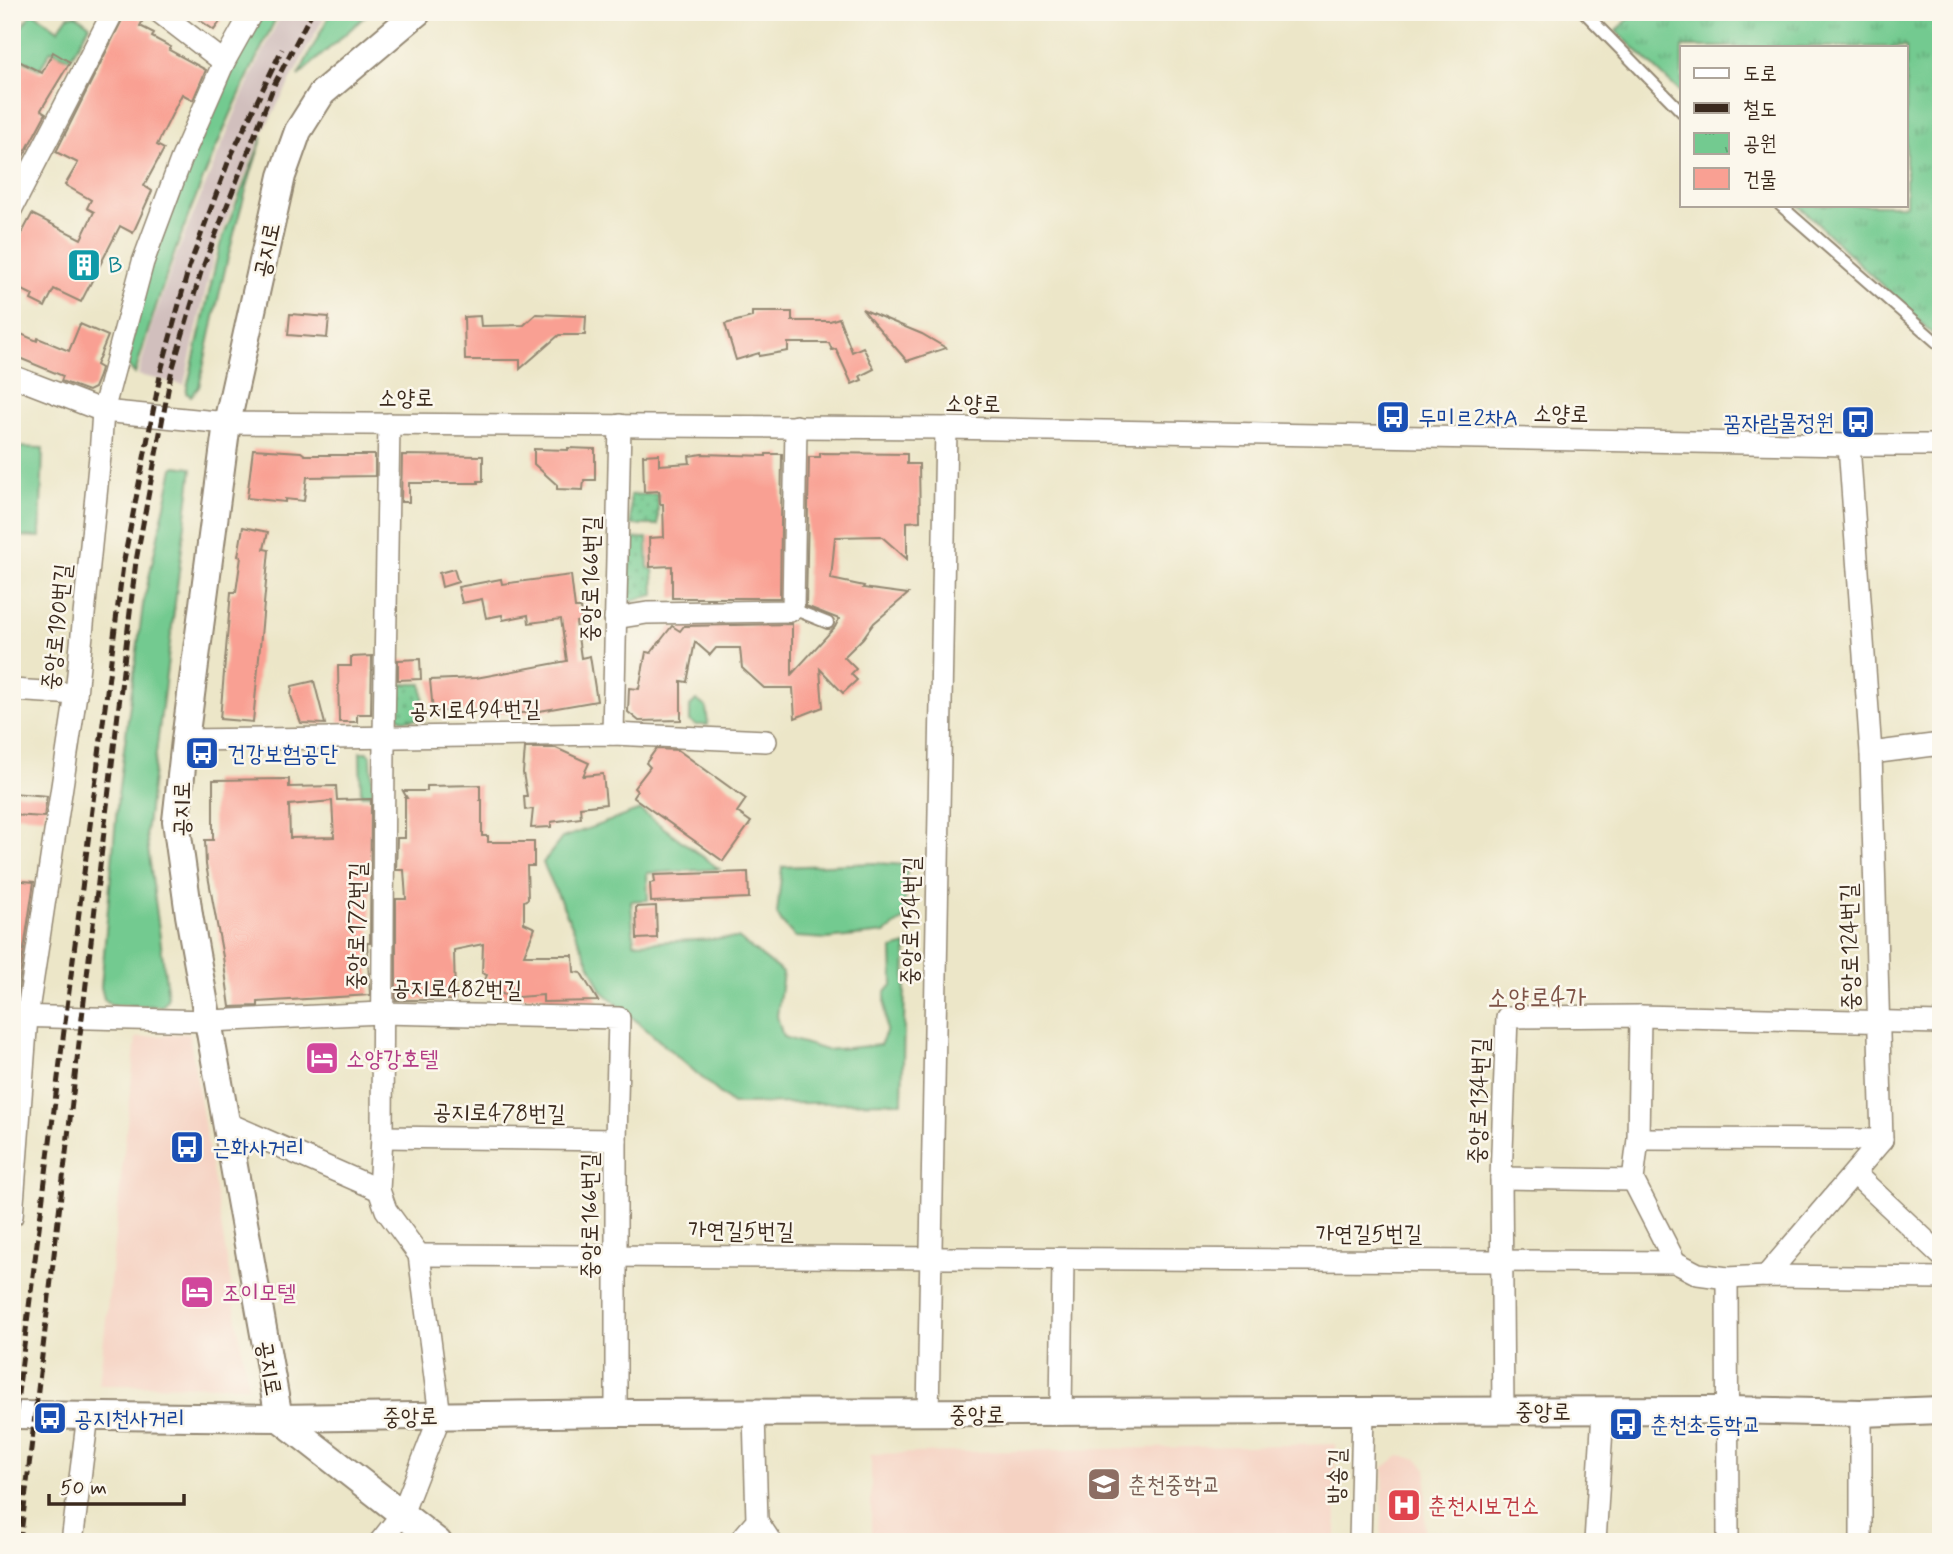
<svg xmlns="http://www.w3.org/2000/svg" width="1953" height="1554" font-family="Mynerve,'Poor Story',sans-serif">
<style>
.built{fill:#f5d2c2}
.industrial{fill:#d1bfbd}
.grass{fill:#73ca90;stroke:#577a57;stroke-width:2}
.park{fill:url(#park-tufts);stroke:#577a57;stroke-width:2}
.garden{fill:url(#garden-dots);stroke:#577a57;stroke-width:2}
.building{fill:#f9a093;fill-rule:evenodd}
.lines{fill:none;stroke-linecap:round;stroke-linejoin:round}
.service-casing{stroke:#948873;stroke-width:14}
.minor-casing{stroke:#948873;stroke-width:24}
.tertiary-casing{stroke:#948873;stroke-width:30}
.service{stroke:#fff;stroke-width:10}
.minor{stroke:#fff;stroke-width:21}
.tertiary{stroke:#fff;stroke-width:26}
.rail{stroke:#3b2a1e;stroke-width:5;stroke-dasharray:10 5;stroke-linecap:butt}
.labels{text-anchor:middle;stroke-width:5;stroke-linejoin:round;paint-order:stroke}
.street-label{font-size:23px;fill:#3b2a1e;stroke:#fbf7ec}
.culture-label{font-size:23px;fill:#0d838f;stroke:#fbf7ec;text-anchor:start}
.transit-label{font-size:23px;fill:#164399;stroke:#fbf7ec;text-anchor:start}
.hotel-label{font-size:23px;fill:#b23c85;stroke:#fbf7ec;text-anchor:start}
.education-label{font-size:23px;fill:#785e54;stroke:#fbf7ec;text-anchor:start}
.health-label{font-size:23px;fill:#be3a42;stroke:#fbf7ec;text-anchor:start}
.quarter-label{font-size:26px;fill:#7e5347;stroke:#fbf7ec}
</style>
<defs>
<pattern id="park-tufts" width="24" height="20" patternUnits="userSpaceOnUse" patternTransform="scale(1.75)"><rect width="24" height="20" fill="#73ca90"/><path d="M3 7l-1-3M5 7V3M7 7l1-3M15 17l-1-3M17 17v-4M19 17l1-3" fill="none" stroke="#60a475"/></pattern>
<pattern id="garden-dots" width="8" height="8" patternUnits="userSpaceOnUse" patternTransform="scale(1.75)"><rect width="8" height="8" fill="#73ca90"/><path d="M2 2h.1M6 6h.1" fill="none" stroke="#60a475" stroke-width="1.8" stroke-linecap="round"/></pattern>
</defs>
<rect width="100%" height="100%" fill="#fbf7ec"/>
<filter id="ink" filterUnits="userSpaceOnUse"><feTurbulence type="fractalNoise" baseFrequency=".0143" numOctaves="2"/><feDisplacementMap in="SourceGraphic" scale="14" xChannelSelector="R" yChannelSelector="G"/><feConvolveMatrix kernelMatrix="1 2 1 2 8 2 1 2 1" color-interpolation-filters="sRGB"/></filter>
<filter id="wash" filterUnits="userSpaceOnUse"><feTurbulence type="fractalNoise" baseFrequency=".00686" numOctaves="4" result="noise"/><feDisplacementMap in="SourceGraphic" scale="28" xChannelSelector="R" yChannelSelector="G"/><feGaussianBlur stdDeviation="1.57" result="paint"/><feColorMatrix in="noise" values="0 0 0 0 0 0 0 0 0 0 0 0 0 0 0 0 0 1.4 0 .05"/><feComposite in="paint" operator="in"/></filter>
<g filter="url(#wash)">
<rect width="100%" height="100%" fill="#ece6c8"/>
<g class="built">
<polygon points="189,1033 248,1386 99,1385 136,1038"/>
<polygon points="1335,1444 1336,1542 871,1542 871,1454"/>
<polygon points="1399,1456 1418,1459 1427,1469 1424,1542 1381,1542 1384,1467"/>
</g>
<polygon class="industrial" points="282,12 327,12 262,134 216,246 184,385 138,375 152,324 176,256 243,94"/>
<g class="grass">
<polygon points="33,12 58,30 68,16 76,15 90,25 70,59 51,50 40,69 12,55 12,39"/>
<path d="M264 12H279C221 128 171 249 135 374L125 362 151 261 199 141 235 64Z"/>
<polygon points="331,12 370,12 298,76"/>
<path d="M263 136C235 218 217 302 199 387L191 396 186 393 220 245Z"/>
<polygon points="12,447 43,448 40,537 12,536"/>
<polygon points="176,466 192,468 146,833 168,997 163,1006 111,1005 104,999 101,987 118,795 143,605 173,468"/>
<polygon points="696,700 706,707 708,725 696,725 690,721 690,706"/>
<polygon points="360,752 367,752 371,756 373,794 361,795"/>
<polygon points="640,810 719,869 647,873 648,900 631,901 634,943 738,938 783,973 777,1016 783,1037 826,1050 880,1045 886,1032 885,993 893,984 892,949 906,945 902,1102 732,1104 602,991 543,863 562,838"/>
<polygon points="875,863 907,865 904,919 885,933 827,939 795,937 782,923 777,914 782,867"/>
</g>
<polygon class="park" points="1635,12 1941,12 1941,342 1798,205 1906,205 1906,47 1682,47 1682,94 1616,31"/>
<g class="garden">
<polygon points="658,494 658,525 631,525 630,495"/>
<polygon points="647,538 648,568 653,569 654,595 629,601 630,539"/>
<polygon points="392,684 422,684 425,719 402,720 392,711"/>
</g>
<g id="blocks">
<g class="building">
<polygon points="126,12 143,20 140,26 154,33 152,37 171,47 169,50 206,70 193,100 182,94 157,145 164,149 144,186 152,191 133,233 120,226 81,302 54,289 45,307 31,300 33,295 12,285 12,252 32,214 81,239 94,212 87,208 91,200 65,185 78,163 56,152"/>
<polygon points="188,12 227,12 214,30"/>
<polygon points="53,52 70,62 41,110 46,113 12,177 12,73 19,61 42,73"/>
<polygon points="862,309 922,334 946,348 907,361"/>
<polygon points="752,312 792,312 792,321 830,321 839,318 852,352 863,347 874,369 860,376 862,380 852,384 836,349 832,350 829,343 788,343 788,351 759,356 759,353 736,360 725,324 752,317"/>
<polygon points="290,314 329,317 327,338 288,335"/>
<polygon points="536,314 586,316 585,335 559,335 520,369 520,360 465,360 464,317 480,316 481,326 524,325"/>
<polygon points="80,324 108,336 96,365 101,368 99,376 94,388 88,391 61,381 63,376 12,355 12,330 37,341 38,338 69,351"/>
<polygon points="568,448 595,449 595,480 584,480 583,490 557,489 557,485 534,464 534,449 568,450"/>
<polygon points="253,449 301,452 305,455 375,455 375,476 307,477 304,501 285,499 285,502 247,498"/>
<polygon points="820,453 907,454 907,464 919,464 920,521 907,522 907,559 881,536 835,537 831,579 864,586 863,588 908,594 874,623 863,638 844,657 856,669 851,674 857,680 843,693 820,669 823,707 795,718 793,688 764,688 742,668 740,648 716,648 710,655 695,642 687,682 681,681 681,720 639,721 628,712 629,688 639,689 646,652 651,653 672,626 680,631 684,626 792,624 792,674 835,627 839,619 806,606 809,457 820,457"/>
<polygon points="659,454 659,465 690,463 689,456 702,454 766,456 766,454 782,454 780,598 672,598 672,566 650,567 649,538 664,537 663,504 660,504 659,491 644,492 643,455"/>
<polygon points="402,455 483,456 483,481 478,481 478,483 409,483 409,502 401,502"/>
<polygon points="243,527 268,532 264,549 269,550 253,722 220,719 231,592 236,592 241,557 238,556"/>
<polygon points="454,569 458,582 442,587 439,573"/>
<polygon points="571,575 575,608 581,608 582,621 576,622 581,658 590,656 597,701 528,713 433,711 430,680 476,678 567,661 561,619 529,623 528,615 503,620 502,615 486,618 482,599 462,603 458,587 501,579 502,584"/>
<polygon points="372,656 371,714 357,714 357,722 339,722 338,666 351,666 351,657"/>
<polygon points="420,659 421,679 398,680 398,660"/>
<polygon points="314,681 325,724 301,723 291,696 292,686"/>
<polygon points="525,748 556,748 589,763 583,776 603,774 606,804 580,807 581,818 551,822 551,827 531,828 533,809 525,810 524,796 527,796 523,773"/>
<polygon points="656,749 678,750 746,799 737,812 751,822 723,861 633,797 637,791 634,788 650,767 646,763"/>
<path d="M289 779V787L336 786 337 800 371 799 370 943H367L370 995 258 1002V1006L230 1007 223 957 206 865 205 840H213V780ZM332 801 334 837 290 838 289 805Z"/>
<polygon points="480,785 480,800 482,800 482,836 488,836 488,842 534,842 534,866 527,866 528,899 524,901 524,923 535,928 524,955 573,955 574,972 581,973 598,1001 543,1002 543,995 506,998 505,995 483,985 487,975 482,973 483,944 454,950 455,1000 396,1000 396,899 406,899 404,870 396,870 397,838 405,838 405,798 407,798 403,791 427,791 427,786"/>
<polygon points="12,793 47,796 44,817 12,815"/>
<polygon points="748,872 749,898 651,902 650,883 655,882 654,875"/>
<polygon points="12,880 34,882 16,1003 12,1003"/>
<polygon points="656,906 657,938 637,939 636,907"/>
</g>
</g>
</g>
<g filter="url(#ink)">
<use href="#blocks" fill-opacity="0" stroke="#948873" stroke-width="2"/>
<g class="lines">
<g class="service-casing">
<g id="service">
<polyline points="1584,12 1682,112"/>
<polyline points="1780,205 1941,346"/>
<polyline points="793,609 828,623"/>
</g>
</g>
<g class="minor-casing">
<g id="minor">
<polyline points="159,12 224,62"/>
<polyline points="12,208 113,12"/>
<polyline points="12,376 103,411 227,423 946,428 1849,445 1941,445"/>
<polyline points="615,618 647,613 790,611 793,609 796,426"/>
<polyline points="12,690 76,694"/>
<polyline points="613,734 620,425"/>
<polyline points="185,740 613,734 766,741"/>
<polyline points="1871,753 1941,744"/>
<polyline points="12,1016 209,1021 381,1013 619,1018 616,1140 616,1413"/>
<polyline points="1640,1016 1638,1139 1633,1180 1675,1262"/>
<polyline points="227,1123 379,1190"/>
<polyline points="382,1137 616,1140"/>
<polyline points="1638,1139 1882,1140 1871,753 1849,445"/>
<polyline points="1855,1174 1941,1255"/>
<polyline points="1501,1178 1633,1180"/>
<polyline points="12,1216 27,1017 76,694 100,456 103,411 143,262 181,160 224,62 252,12"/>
<polyline points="419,1255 1675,1262 1698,1274 1727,1278 1766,1276 1941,1278"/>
<polyline points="1766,1276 1882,1140"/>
<polyline points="1727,1278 1728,1542"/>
<polyline points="1503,1411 1501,1178 1507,1017 1640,1016 1941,1023"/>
<polyline points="1861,1413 1861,1542"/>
<polyline points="928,1414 946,428"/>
<polyline points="1061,1414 1063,1259"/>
<polyline points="757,1521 771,1542"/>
<polyline points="72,1542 88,1415"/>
<polyline points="380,1542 402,1514 440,1416 419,1255 386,1210 379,1190 382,1137 384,736 389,424"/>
<polyline points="739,1542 757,1521 754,1414"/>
<polyline points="1360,1542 1363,1412"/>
<polyline points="1595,1542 1603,1412"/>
</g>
</g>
<g class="tertiary-casing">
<g id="tertiary">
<polyline points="418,12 322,93 298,131 282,176 227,423 185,740 176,821 189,915 279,1418 438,1542"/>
<polyline points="12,1415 279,1418 616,1413 1728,1410 1861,1413 1941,1410"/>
</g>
</g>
<use href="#service" class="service"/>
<use href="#minor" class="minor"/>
<use href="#tertiary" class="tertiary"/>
<g class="rail">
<polyline points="12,1441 123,565 161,371 189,267 229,160 282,49"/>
<polyline points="20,1542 136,561 171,374 201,272 275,83 312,12"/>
</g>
</g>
</g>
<defs>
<g id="building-square" transform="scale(1.75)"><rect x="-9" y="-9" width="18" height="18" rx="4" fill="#0f9aa8" stroke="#fbf7ec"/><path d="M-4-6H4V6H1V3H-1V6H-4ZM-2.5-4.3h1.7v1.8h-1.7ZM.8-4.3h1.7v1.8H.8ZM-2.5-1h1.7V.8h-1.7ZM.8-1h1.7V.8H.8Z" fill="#fff"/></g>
<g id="bus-square" transform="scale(1.75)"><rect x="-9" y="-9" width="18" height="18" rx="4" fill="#1a4fb4" stroke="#fbf7ec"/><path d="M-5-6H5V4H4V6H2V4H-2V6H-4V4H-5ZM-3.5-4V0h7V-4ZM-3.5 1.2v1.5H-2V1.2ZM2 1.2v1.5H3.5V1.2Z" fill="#fff"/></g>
<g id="hotel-square" transform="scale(1.75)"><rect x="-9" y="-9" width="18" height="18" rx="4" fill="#d1479c" stroke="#fbf7ec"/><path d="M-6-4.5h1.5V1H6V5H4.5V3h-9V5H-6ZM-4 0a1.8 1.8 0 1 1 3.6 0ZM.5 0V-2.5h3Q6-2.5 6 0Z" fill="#fff"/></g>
<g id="school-square" transform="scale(1.75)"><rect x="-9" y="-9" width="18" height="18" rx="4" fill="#8d6e63" stroke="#fbf7ec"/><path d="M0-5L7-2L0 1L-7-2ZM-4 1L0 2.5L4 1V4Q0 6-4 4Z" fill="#fff"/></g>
<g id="hospital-square" transform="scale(1.75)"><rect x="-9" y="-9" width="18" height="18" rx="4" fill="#e0444e" stroke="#fbf7ec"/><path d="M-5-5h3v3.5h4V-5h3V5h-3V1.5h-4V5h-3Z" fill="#fff"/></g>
</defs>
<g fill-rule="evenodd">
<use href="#building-square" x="84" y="265"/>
<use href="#bus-square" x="1393" y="417"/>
<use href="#bus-square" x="1858" y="422"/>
<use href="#bus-square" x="202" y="753"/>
<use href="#hotel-square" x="322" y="1058"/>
<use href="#bus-square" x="187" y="1147"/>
<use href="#hotel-square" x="197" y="1292"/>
<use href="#bus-square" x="50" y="1418"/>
<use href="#bus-square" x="1626" y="1424"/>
<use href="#school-square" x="1104" y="1484"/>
<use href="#hospital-square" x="1404" y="1505"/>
</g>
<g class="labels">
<g class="street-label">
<text transform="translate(266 250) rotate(-78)" y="8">공지로</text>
<text x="406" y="405">소양로</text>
<text transform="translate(973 403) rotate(1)" y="8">소양로</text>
<text transform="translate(1561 413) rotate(1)" y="8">소양로</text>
<text transform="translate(590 579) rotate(-89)" y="8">중앙로166번길</text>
<text transform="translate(56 627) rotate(-84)" y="8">중앙로190번길</text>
<text transform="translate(475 709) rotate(-1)" y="8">공지로494번길</text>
<text transform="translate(181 809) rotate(-89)" y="8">공지로</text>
<text transform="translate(910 921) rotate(-89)" y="8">중앙로154번길</text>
<text transform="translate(356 926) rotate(-89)" y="8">중앙로172번길</text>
<text transform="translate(1849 947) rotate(-91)" y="8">중앙로124번길</text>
<text transform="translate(457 988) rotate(1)" y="8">공지로482번길</text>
<text transform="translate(1478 1101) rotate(-88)" y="8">중앙로134번길</text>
<text transform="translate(499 1112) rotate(1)" y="8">공지로478번길</text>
<text transform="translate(589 1216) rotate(-90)" y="8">중앙로166번길</text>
<text transform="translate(741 1230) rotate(1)" y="8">가연길5번길</text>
<text x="1369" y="1241">가연길5번길</text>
<text transform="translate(270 1368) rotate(80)" y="8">공지로</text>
<text x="1543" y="1419">중앙로</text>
<text x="977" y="1422">중앙로</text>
<text transform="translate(410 1416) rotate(-1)" y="8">중앙로</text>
<text transform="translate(1336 1476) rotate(-89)" y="8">방송길</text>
</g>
<g class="culture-label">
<text x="108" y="273">B</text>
</g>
<g class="transit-label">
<text x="1418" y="425">두미르2차A</text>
<text x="1834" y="430" text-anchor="end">꿈자람물정원</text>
<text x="227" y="761">건강보험공단</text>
<text x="212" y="1155">근화사거리</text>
<text x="74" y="1426">공지천사거리</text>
<text x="1650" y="1432">춘천초등학교</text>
</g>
<g class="hotel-label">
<text x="346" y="1066">소양강호텔</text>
<text x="222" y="1300">조이모텔</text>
</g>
<g class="education-label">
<text x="1128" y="1492">춘천중학교</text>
</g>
<g class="health-label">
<text x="1428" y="1513">춘천시보건소</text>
</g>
<g class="quarter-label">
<text x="1537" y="1006">소양로4가</text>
</g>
</g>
<rect width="1953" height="1554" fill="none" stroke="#fbf7ec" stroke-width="42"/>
<rect x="1680" y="46" width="228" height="161" fill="#fbf7ec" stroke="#aea59a" stroke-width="2"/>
<rect x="1694" y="68" width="35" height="10" fill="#ffffff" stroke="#aea59a" stroke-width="2"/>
<text x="1743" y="80" font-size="21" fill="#3b2a1e">도로</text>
<rect x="1694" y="103" width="35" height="10" fill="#3b2a1e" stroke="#aea59a" stroke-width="2"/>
<text x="1743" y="116" font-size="21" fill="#3b2a1e">철도</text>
<rect x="1694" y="133" width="35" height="21" fill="url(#park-tufts)" stroke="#aea59a" stroke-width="2"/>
<text x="1743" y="150" font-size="21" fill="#3b2a1e">공원</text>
<rect x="1694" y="168" width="35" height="21" fill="#f9a093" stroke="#aea59a" stroke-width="2"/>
<text x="1743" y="186" font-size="21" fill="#3b2a1e">건물</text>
<path d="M49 1494v10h135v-10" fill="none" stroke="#3b2a1e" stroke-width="3.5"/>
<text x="60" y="1494" font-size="21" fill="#3b2a1e" stroke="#fbf7ec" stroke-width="5" paint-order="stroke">50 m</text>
</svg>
